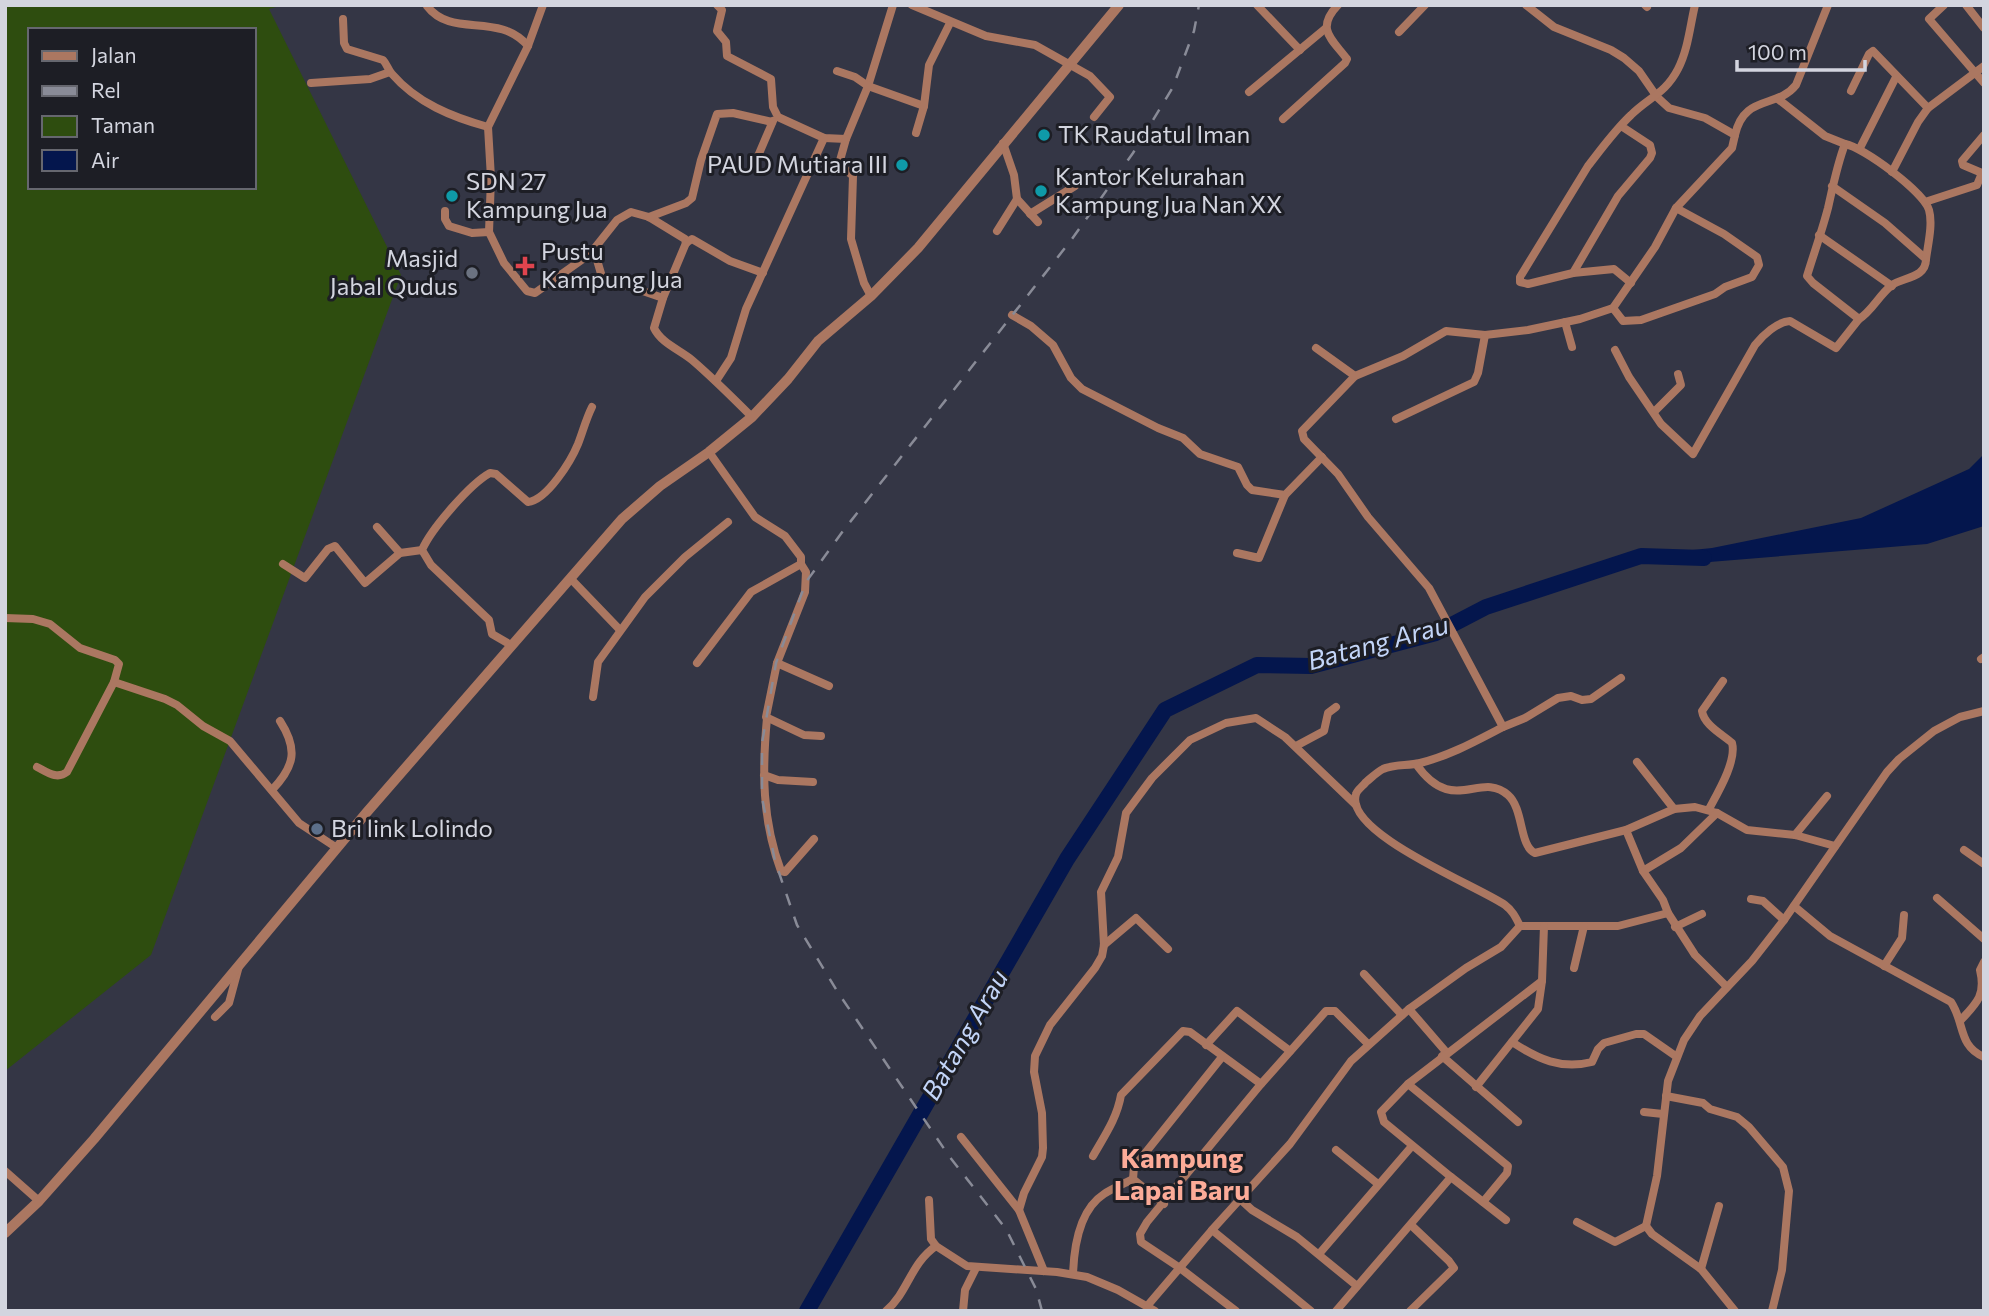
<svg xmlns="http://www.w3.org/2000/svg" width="1989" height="1316" font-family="Commissioner,sans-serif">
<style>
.green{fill:#2e4d0f;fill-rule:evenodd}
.water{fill:#04164d}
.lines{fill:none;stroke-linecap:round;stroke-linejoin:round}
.river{stroke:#04164d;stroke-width:16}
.minor{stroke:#ab7761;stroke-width:8}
.tertiary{stroke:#ab7761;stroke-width:10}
.rail{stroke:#898b97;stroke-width:2.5;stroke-dasharray:12 12;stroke-linecap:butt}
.culture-dot{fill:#0f9aa8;stroke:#1d1e25;stroke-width:2.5}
.health-dot{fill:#e0444e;stroke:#1d1e25;stroke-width:2.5}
.worship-dot{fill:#6b7280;stroke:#1d1e25;stroke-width:2.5}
.service-dot{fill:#5c6f8a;stroke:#1d1e25;stroke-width:2.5}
.labels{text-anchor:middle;stroke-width:6;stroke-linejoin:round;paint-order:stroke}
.poi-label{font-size:24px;fill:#d3d5df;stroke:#1d1e25;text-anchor:start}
.water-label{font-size:26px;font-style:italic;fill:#c3d5f8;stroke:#1d1e25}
.quarter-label{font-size:28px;font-weight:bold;fill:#fcab98;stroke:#1d1e25}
</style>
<rect width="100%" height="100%" fill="#343645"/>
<path class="green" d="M5 5H283L269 9 401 275 151 955 5 1071ZM30 30H254V187H30Z"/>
<polygon class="water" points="1984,454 1984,526 1927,544 1685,564 1683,551 1712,548 1861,518 1969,469"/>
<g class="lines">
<polyline class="river" points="807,1311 1067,859 1165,710 1257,665 1311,666 1436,633 1486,607 1641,556 1704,558"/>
<g class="minor">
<polyline points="717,5 722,10 717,31 726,42 727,56 771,79 773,107 778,117 824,138 846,139 868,86 893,5"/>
<polyline points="912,5 986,36 1035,45 1090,76 1110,97 1094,117"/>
<polyline points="1257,5 1300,50"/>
<path d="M1526 5 1554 27 1611 50 1624 58 1639 71 1657 97 1669 108 1705 118 1735 135 1732 148 1676 208 1655 247 1613 308 1580 319 1528 330 1485 335 1446 331 1403 356 1355 376 1302 431 1304 439 1338 474 1368 517 1429 588 1503 727C1476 741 1449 756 1420 763 1408 766 1394 764 1383 769 1377 772 1371 778 1366 782 1363 786 1357 790 1356 794 1343 833 1480 887 1505 905 1513 911 1516 918 1520 926H1618L1668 913 1695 955 1727 987"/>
<polyline points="1645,5 1647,7"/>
<polyline points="1944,5 1929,19 1984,83"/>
<polyline points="1966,5 1984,28"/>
<path d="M427 6C452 39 498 11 528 46"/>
<path d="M343 19 344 43 347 49 383 60C387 64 388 70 392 74 417 103 452 117 488 127"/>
<polyline points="1399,32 1425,5"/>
<polyline points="837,71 855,77 868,86 924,106 916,133"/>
<polyline points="311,83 370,79 390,72"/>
<polyline points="1851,91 1869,54 1873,51 1928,108"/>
<polyline points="1249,92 1326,28"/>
<path d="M1778 99 1825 136 1845 144C1837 165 1833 186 1828 208 1822 231 1814 253 1807 276L1813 283 1859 319C1872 311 1879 295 1892 285 1904 277 1926 278 1926 259L1885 223 1832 186"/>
<polyline points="924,106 929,65 950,23"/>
<path d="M1283 119 1345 63 1347 59C1332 39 1315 29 1338 5"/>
<path d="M1621 126 1650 145 1652 153 1650 158 1618 196 1573 273 1528 284 1520 282V277L1588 166C1602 148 1615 130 1631 115 1649 97 1665 94 1678 69 1688 50 1690 26 1695 5"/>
<polyline points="488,127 491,178 489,232 504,263 527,291 535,293 590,254 617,220 631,212 649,217 685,239 686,243"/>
<polyline points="488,127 528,46 543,5"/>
<path d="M1735 135C1744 94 1777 109 1796 85L1828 5"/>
<polyline points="846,139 839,164 853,176 851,239 864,283 871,296"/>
<polyline points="1003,143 1014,175 1017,199 1038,222"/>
<path d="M1845 144C1863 147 1924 192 1929 210 1933 224 1928 244 1926 259"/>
<polyline points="1860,148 1896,77"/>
<polyline points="758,156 773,121"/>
<polyline points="1892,172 1918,122 1928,108 1984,66"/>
<polyline points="1925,202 1977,185 1982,173 1963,165 1962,161 1984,135"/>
<polyline points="445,211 445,219 449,226 472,233 489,232"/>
<polyline points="1030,214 1075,186"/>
<polyline points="649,217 686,203 692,198 701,160 717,114 733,113 772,122"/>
<polyline points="997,231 1017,199"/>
<polyline points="1819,235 1892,286"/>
<path d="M686 243 663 298 654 328C661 343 680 350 692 360 713 378 732 397 752 417"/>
<polyline points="686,243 692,239 730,261 763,273"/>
<polyline points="590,254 597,260 602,277 663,298"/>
<polyline points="1573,273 1614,269 1631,283"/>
<polyline points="1613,308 1623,321 1641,320 1715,294 1725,287 1752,277 1759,265 1757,257 1724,234 1676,208"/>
<polyline points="1012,315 1031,326 1053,345 1071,378 1082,389 1158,428 1183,438 1200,454 1238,467 1247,485 1252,490 1285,495 1322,457"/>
<polyline points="1565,322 1572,347"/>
<polyline points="1316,348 1355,376"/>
<path d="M1615 350 1629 377 1661 424 1693 454 1755 345C1763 335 1777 322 1790 321L1836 348 1859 319"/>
<polyline points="716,381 731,358 746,309 824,138"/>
<polyline points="1654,412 1681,385 1678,374"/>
<polyline points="1396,419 1474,382 1478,373 1485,335"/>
<polyline points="709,452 755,517 785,536 801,557 801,564 806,572 805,592 777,663 766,717 804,735 821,736"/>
<polyline points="377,527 400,553"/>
<polyline points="1237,553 1259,558 1285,495"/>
<polyline points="283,564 305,578 328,549 335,546 365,583 400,553 422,550"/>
<polyline points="571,579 620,630"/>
<polyline points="5,618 33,619 50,624 80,648 115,660 119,664 114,682 165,699 177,705 203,726 230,741 299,823 337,848"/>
<path d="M511 645 492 634 489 620 431 565 422 550C431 529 470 484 490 473L496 474 528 502C547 500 571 461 578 444 583 431 586 419 592 407"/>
<polyline points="1981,659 1984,657"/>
<polyline points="697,663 751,592 801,564"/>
<polyline points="777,663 829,686"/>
<polyline points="593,697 598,662 645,597 685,557 728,522"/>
<path d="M767 718C762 771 762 820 781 871L785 872 814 839"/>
<polyline points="1503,727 1525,718 1558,698 1571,696 1582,700 1591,699 1621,678"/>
<polyline points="1296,746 1324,731 1328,713 1336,707"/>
<polyline points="1637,762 1674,809"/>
<path d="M1416 764C1453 817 1480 770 1508 795 1524 809 1519 846 1535 853L1626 830 1674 809 1695 807 1717 813 1747 830 1795 835 1835 846"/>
<path d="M37 767C47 772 57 780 67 772L114 682"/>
<polyline points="764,775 778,780 813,782"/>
<path d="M272 790C295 766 298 749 280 721"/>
<path d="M1709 809C1717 794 1737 761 1732 743 1722 734 1704 725 1702 711L1723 681"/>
<polyline points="1626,830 1643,871 1663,900 1668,913"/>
<polyline points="1795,835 1827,796"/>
<polyline points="1964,850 1984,864"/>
<polyline points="1643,871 1681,848 1717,813"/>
<polyline points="1937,898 1984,939"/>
<polyline points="1751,899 1763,901 1784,920"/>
<path d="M1794 906 1830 936 1951 1002C1965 1023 1958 1046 1984 1057"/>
<polyline points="1675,927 1702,914"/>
<polyline points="1104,945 1136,918 1168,949"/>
<polyline points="1884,966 1902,938 1904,915"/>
<polyline points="1574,968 1584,926"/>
<polyline points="1364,974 1402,1015"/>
<polyline points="1409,1009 1447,1053"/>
<polyline points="215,1017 229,1003 239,966"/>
<path d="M1960 1021C1977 1003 1986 995 1980 970L1984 962"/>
<path d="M1512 1042C1538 1059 1561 1070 1592 1062L1598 1049 1604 1043 1636 1034H1644L1677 1057"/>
<polyline points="1206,1045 1237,1011 1290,1051"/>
<polyline points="1442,1056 1518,1122"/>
<polyline points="1408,1084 1508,1166 1507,1173 1483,1202"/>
<polyline points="1476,1087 1538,1009 1542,981"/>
<polyline points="1666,1096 1703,1103 1710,1109 1737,1117 1749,1127 1783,1167 1789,1191 1782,1270 1772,1311"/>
<polyline points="1644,1112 1663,1114"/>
<polyline points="961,1137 1019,1210"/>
<polyline points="1336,1150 1378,1184"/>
<path d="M1093 1156C1105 1135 1117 1118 1121 1095L1183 1031 1190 1032 1261 1084"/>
<polyline points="5,1171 39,1201"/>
<polyline points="1451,1177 1506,1220"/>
<polyline points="1240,1199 1252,1210 1297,1237 1357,1286"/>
<polyline points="929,1200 931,1239 936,1246 967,1266 1057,1272 1087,1277 1118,1290 1155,1311"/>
<polyline points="1164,1204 1133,1179 1134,1167 1222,1057"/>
<polyline points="1577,1222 1615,1242 1646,1226"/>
<polyline points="1212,1230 1311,1311"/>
<polyline points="1319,1254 1412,1146"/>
<polyline points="1701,1269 1719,1206"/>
<polyline points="1044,1271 1019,1210 1024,1193 1042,1157 1043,1148 1042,1113 1034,1072 1035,1056 1050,1025 1095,968 1102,956 1104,945 1101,892 1118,857 1126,813 1152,778 1190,740 1226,723 1256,718 1285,737 1356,805"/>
<path d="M1073 1274C1074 1247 1079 1210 1104 1194 1113 1188 1124 1184 1133 1179"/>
<polyline points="1148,1305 1212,1230 1290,1144 1351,1061 1409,1009 1466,968 1501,947 1520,926"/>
<path d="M886 1311C909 1291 910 1264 936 1246"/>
<polyline points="963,1311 965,1290 976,1268"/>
<polyline points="1236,1311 1180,1268 1141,1242 1140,1234 1147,1222 1261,1084 1326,1011 1335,1011 1368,1044"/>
<polyline points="1336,1311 1451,1177 1384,1122 1381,1112 1408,1084 1542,981 1544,926"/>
<polyline points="1410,1311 1454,1268 1449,1261 1411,1225"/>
<polyline points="1735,1311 1701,1269 1652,1234 1646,1226 1657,1176 1668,1081 1684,1040 1700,1016 1752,961 1784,920 1887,772 1899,759 1934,731 1960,717 1984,711"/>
</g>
<polyline class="tertiary" points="5,1233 39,1201 94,1139 367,812 622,519 660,486 709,452 752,417 788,379 818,341 871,296 918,248 1119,5"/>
<polyline class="rail" points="1042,1311 1036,1289 1006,1229 949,1156 837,991 797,925 775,861 762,798 762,743 776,663 806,582 843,531 1072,239 1133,153 1173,87 1194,31 1199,5"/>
</g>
<g class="culture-dot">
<circle cx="1044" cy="135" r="7"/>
<circle cx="902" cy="165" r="7"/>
<circle cx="1041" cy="191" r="7"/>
<circle cx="452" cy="196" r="7"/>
</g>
<path class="health-dot" d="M521.5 255.5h7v7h7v7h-7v7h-7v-7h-7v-7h7z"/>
<circle class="worship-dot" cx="472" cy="273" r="7"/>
<circle class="service-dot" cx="317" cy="829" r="7"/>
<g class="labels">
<g class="poi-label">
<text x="1058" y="143">TK Raudatul Iman</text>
<text x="888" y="173" text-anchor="end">PAUD Mutiara III</text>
<text x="1055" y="185">Kantor Kelurahan<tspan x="1055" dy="28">Kampung Jua Nan XX</tspan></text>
<text x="466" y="190">SDN 27<tspan x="466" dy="28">Kampung Jua</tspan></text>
<text x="541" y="260">Pustu<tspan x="541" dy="28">Kampung Jua</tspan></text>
<text x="458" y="267" text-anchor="end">Masjid<tspan x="458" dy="28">Jabal Qudus</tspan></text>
<text x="331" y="837">Bri link Lolindo</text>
</g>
<g class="water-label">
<text transform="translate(1378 643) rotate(-15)" y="9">Batang Arau</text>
<text transform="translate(965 1035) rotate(-60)" y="9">Batang Arau</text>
</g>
<g class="quarter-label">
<text x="1182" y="1168">Kampung<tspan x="1182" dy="32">Lapai Baru</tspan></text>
</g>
</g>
<rect width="1989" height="1316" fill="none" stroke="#d3d5df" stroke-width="14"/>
<rect x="28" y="28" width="228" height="161" fill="#1d1e25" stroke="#66676f" stroke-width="2"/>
<rect x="42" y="51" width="35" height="10" fill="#ab7761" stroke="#66676f" stroke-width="2"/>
<text x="91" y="63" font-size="21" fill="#d3d5df">Jalan</text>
<rect x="42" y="86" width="35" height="10" fill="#898b97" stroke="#66676f" stroke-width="2"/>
<text x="91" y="98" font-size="21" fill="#d3d5df">Rel</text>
<rect x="42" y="116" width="35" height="21" fill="#2e4d0f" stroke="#66676f" stroke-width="2"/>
<text x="91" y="133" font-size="21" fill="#d3d5df">Taman</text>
<rect x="42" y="150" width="35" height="21" fill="#04164d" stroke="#66676f" stroke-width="2"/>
<text x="91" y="168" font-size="21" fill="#d3d5df">Air</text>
<path d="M1737 60v10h128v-10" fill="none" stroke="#d3d5df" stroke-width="3.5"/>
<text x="1748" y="60" font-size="21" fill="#d3d5df" stroke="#1d1e25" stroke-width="5" paint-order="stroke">100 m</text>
</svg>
